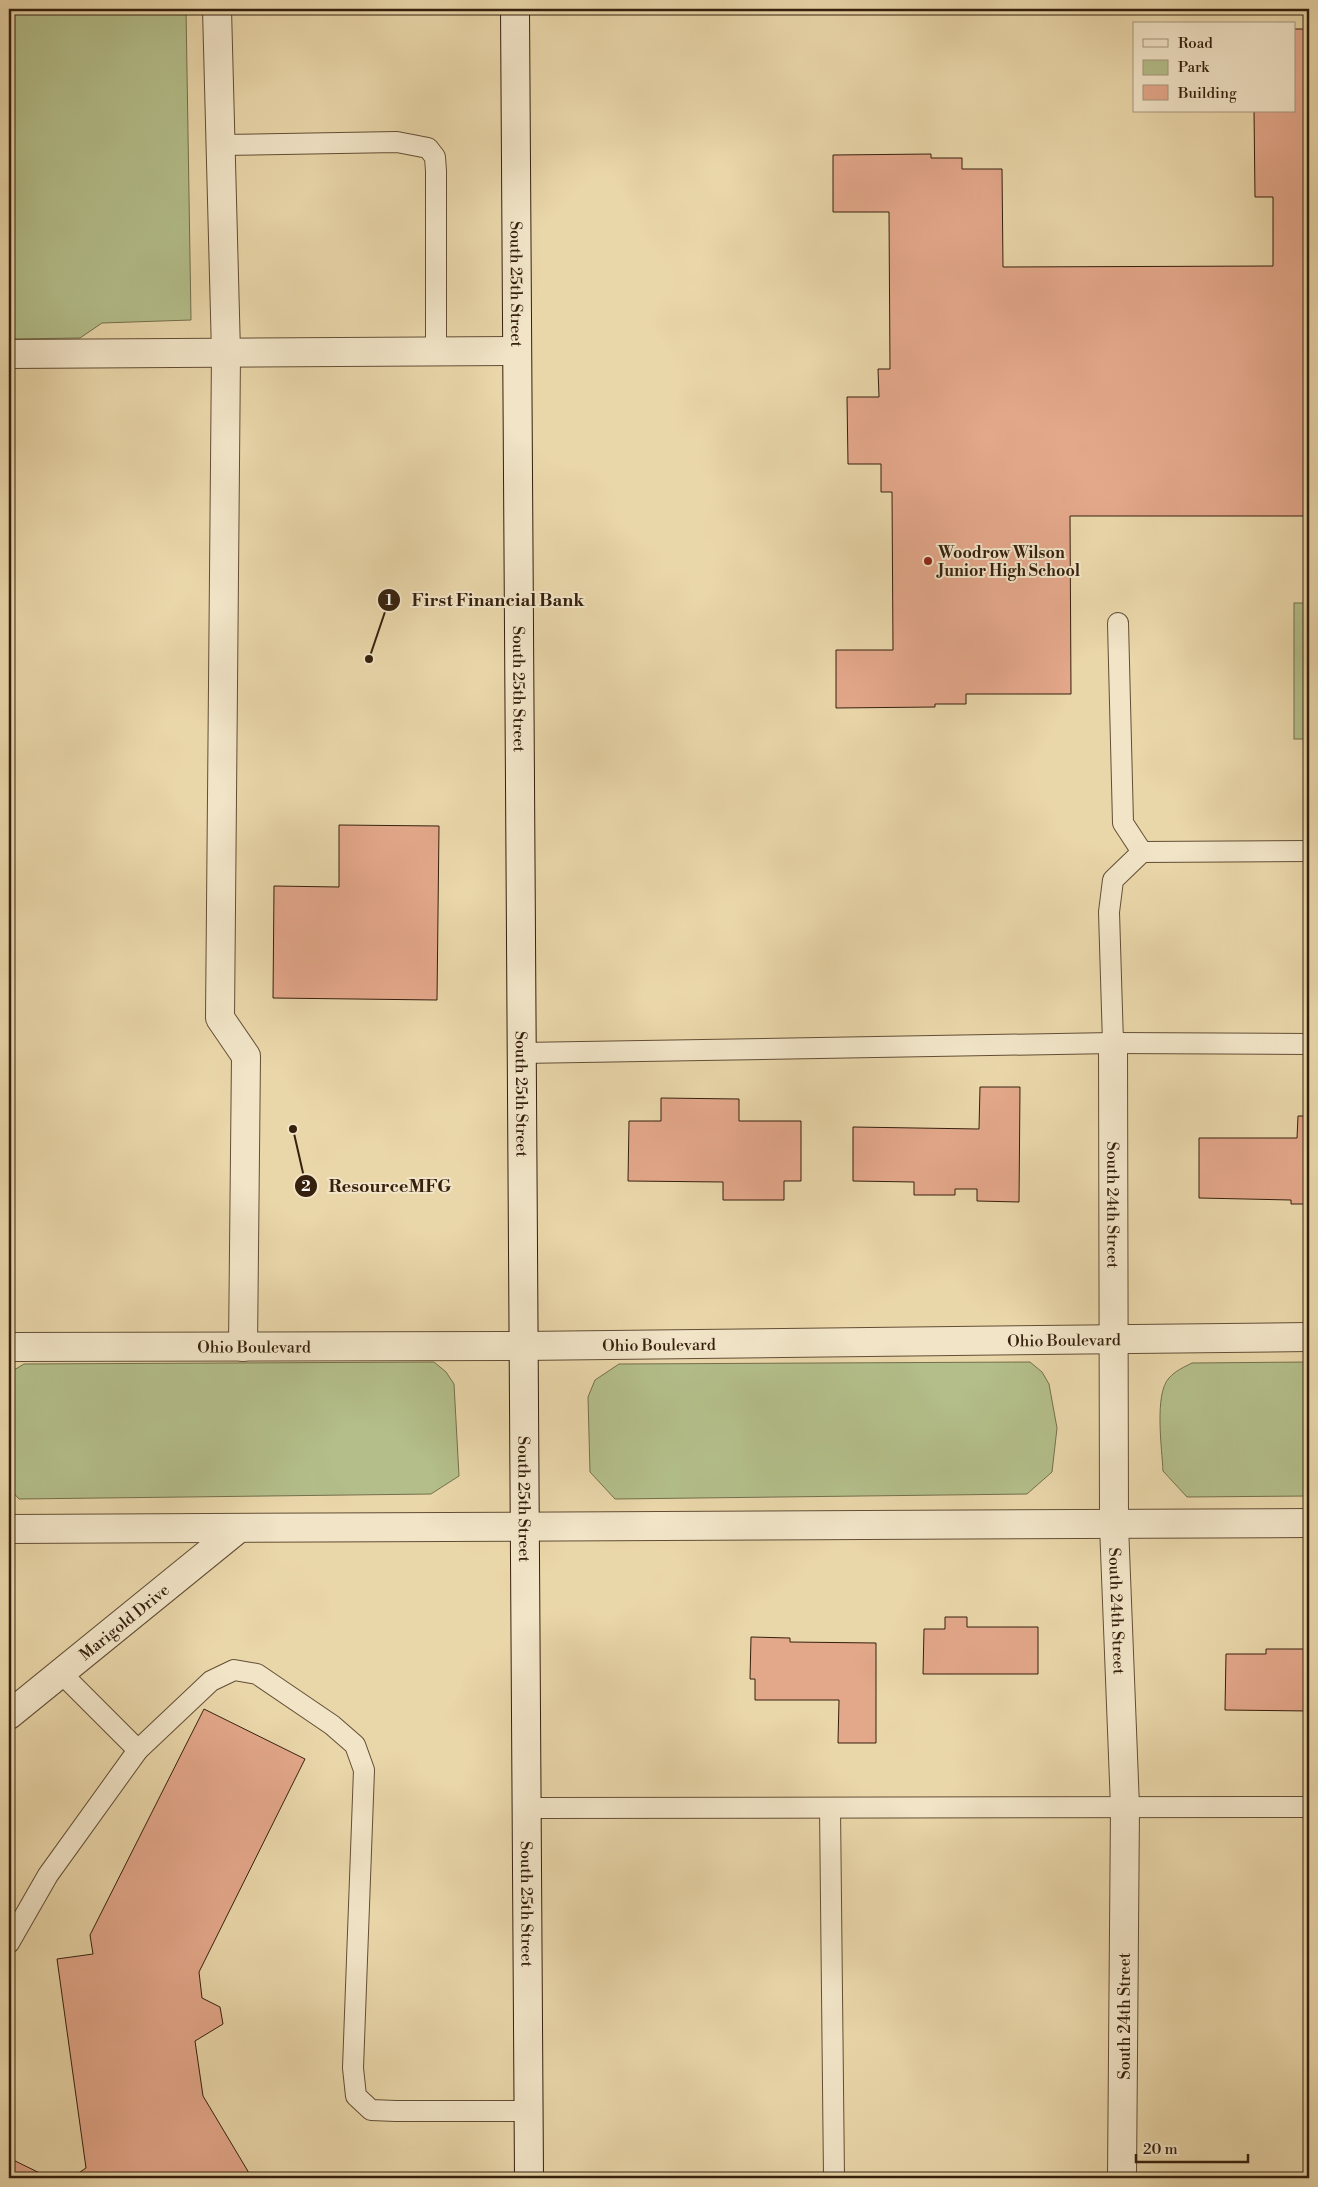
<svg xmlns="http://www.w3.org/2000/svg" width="1318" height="2187" font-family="'Libre Bodoni',serif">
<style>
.green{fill:#b3be8a;stroke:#746f4c}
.building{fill:#e3a78a;stroke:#36200e}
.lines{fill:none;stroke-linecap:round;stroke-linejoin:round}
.service-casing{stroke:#634e35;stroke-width:22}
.minor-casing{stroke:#634e35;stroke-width:30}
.tertiary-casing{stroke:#634e35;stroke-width:30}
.secondary-casing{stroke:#36200e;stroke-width:30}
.service{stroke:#f1e4c7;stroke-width:20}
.minor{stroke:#f1e4c7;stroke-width:28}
.tertiary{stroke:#f1e4c7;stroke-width:28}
.secondary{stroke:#f1e4c7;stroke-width:28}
.poi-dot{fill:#8f2418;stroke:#f1e4c7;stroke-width:2}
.labels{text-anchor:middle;stroke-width:4;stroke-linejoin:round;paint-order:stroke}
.street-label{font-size:16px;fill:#36200e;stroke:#f1e4c7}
.poi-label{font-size:16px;font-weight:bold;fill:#36200e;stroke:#f1e4c7;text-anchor:start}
.leader{fill:none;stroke:#36200e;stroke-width:2}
.callout-dot{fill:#36200e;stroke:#f1e4c7;stroke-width:2}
.mark-label{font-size:15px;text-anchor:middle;font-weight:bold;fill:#fff}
.callout-label{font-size:18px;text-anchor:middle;font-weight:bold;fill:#36200e;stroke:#f1e4c7;stroke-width:4;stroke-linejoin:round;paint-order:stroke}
</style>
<rect width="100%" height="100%" fill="#e9d6a9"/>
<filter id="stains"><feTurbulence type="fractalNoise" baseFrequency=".004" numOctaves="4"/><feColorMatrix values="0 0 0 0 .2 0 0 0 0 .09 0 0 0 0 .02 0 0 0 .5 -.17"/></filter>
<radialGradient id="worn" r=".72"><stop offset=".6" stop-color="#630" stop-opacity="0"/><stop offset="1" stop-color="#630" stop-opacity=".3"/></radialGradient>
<g class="green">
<polygon points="9,9 186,9 191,320 102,323 80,338 9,339"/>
<rect x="1294" y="603" width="15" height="136"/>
<polygon points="434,1362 446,1372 454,1384 459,1476 431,1494 19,1499 9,1488 9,1373 24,1364"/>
<polygon points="1030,1362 1042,1372 1049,1384 1057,1428 1052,1472 1027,1494 615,1499 590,1472 588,1397 595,1380 619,1364"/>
<path d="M1309 1362V1496L1187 1497 1163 1471C1162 1449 1154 1394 1169 1378 1175 1371 1184 1367 1192 1363Z"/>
</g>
<g class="building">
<polygon points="1294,29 1309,29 1309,516 1070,516 1071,694 966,694 966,704 935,704 935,707 836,708 836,650 893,650 892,492 881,492 881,464 848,464 847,397 879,397 878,369 890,369 889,212 833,212 833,155 931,154 931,158 962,158 962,169 1002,169 1003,267 1273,266 1273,197 1255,197 1254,111 1294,111"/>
<polygon points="339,825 439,826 437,1000 273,998 274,886 339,887"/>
<polygon points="980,1087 1020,1087 1019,1202 977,1201 977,1189 955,1189 955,1195 914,1195 914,1182 853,1181 853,1127 979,1129"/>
<polygon points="661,1098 739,1099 739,1121 801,1121 801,1181 784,1181 784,1200 723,1200 723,1182 628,1181 629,1121 661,1121"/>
<polygon points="1298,1116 1309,1116 1309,1204 1291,1204 1291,1200 1199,1198 1199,1138 1297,1138"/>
<polygon points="945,1617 967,1617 967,1627 1038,1627 1038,1674 923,1674 924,1629 945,1629"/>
<polygon points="751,1637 790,1638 790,1642 876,1643 876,1743 838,1743 839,1700 755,1700 755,1679 750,1679"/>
<polygon points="1266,1649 1309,1649 1309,1711 1225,1710 1226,1654 1266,1654"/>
<polygon points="204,1709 305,1759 199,1972 202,1998 220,2007 223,2024 195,2041 203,2096 252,2178 71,2178 86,2168 57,1959 93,1954 90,1935"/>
<polygon points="9,2158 50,2178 9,2178"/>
</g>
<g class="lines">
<g class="service-casing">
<g id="service">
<polyline points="221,145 397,142 428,148 435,157 436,171 436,351"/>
<polyline points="1118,623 1123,823 1142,852"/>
<polyline points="1113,1043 1109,912 1113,880 1142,852 1309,851"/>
<polyline points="521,1053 1113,1043 1309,1044"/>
<polyline points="61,1673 138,1750"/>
<polyline points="527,1808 1309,1807"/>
<polyline points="830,1808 834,2178"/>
<polyline points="9,1943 48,1875 138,1750 211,1681 234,1670 257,1674 332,1725 355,1745 364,1770 353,2068 356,2096 371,2110 396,2111 529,2111"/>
</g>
</g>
<g class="minor-casing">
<g id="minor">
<polyline points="217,9 226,353 220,1018 246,1056 243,1347"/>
<polyline points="9,354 517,351"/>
<path id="s1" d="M1113 1043 1114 1525 1125 1807 1122 2178"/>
<path id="s2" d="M9 1715 238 1529"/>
</g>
</g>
<g class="tertiary-casing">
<g id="tertiary">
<path id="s3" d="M9 1347 522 1346 1309 1337"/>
<polyline points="9,1529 1309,1523"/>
</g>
</g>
<g class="secondary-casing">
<g id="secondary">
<path id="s4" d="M515 9 529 2178"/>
</g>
</g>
<use href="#service" class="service"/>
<use href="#minor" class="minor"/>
<use href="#tertiary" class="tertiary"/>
<use href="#secondary" class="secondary"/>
</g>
<circle class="poi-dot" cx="928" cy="561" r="5"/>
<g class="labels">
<g class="street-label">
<text dy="6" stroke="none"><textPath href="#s4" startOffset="275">South 25th Street</textPath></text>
<text dy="6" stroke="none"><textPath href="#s4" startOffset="680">South 25th Street</textPath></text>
<text dy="6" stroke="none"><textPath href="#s4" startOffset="1085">South 25th Street</textPath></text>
<text dy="6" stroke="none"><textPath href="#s1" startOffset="162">South 24th Street</textPath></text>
<text dy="6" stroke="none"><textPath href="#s3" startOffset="1055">Ohio Boulevard</textPath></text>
<text dy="6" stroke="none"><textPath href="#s3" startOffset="650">Ohio Boulevard</textPath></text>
<text dy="6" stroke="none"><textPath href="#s3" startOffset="245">Ohio Boulevard</textPath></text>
<text dy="6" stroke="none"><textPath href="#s4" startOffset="1490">South 25th Street</textPath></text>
<text dy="6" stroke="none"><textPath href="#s1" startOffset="568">South 24th Street</textPath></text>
<text dy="6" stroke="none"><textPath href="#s2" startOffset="148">Marigold Drive</textPath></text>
<text dy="6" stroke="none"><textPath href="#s4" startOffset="1895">South 25th Street</textPath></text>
<text transform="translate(1124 2016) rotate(-90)" y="6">South 24th Street</text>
</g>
<g class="poi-label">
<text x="938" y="558">Woodrow Wilson<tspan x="938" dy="18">Junior High School</tspan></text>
</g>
</g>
<path class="leader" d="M369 659L389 600M293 1129L306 1186"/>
<g class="callout-dot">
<circle cx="369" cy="659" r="5"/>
<circle cx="293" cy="1129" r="5"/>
<circle cx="389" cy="600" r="12"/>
<circle cx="306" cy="1186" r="12"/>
</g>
<g class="mark-label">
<text x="389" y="605">1</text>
<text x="306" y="1191">2</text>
</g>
<g class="callout-label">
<text x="498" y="606">First Financial Bank</text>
<text x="390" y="1192">ResourceMFG</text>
</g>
<rect width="1318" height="2187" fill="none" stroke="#e9d6a9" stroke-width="30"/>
<rect x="10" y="10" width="1298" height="2167" fill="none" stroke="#36200e" stroke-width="2.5"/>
<rect x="15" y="15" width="1288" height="2157" fill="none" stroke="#36200e"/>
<rect x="1133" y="22" width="162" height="90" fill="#f1e4c7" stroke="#a6967d"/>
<rect x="1143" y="39" width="25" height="8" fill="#f1e4c7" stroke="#a6967d"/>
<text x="1178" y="48" font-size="15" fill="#36200e">Road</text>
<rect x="1143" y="60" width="25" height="15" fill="#b3be8a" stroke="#a6967d"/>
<text x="1178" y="72" font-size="15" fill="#36200e">Park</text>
<rect x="1143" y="85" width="25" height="15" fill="#e3a78a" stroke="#a6967d"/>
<text x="1178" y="98" font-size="15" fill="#36200e">Building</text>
<path d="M1136 2154v8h112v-8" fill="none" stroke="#36200e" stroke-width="2.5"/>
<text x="1143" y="2154" font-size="15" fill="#36200e" stroke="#f1e4c7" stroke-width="4" paint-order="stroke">20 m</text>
<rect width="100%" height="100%" filter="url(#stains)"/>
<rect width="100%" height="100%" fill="url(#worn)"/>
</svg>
